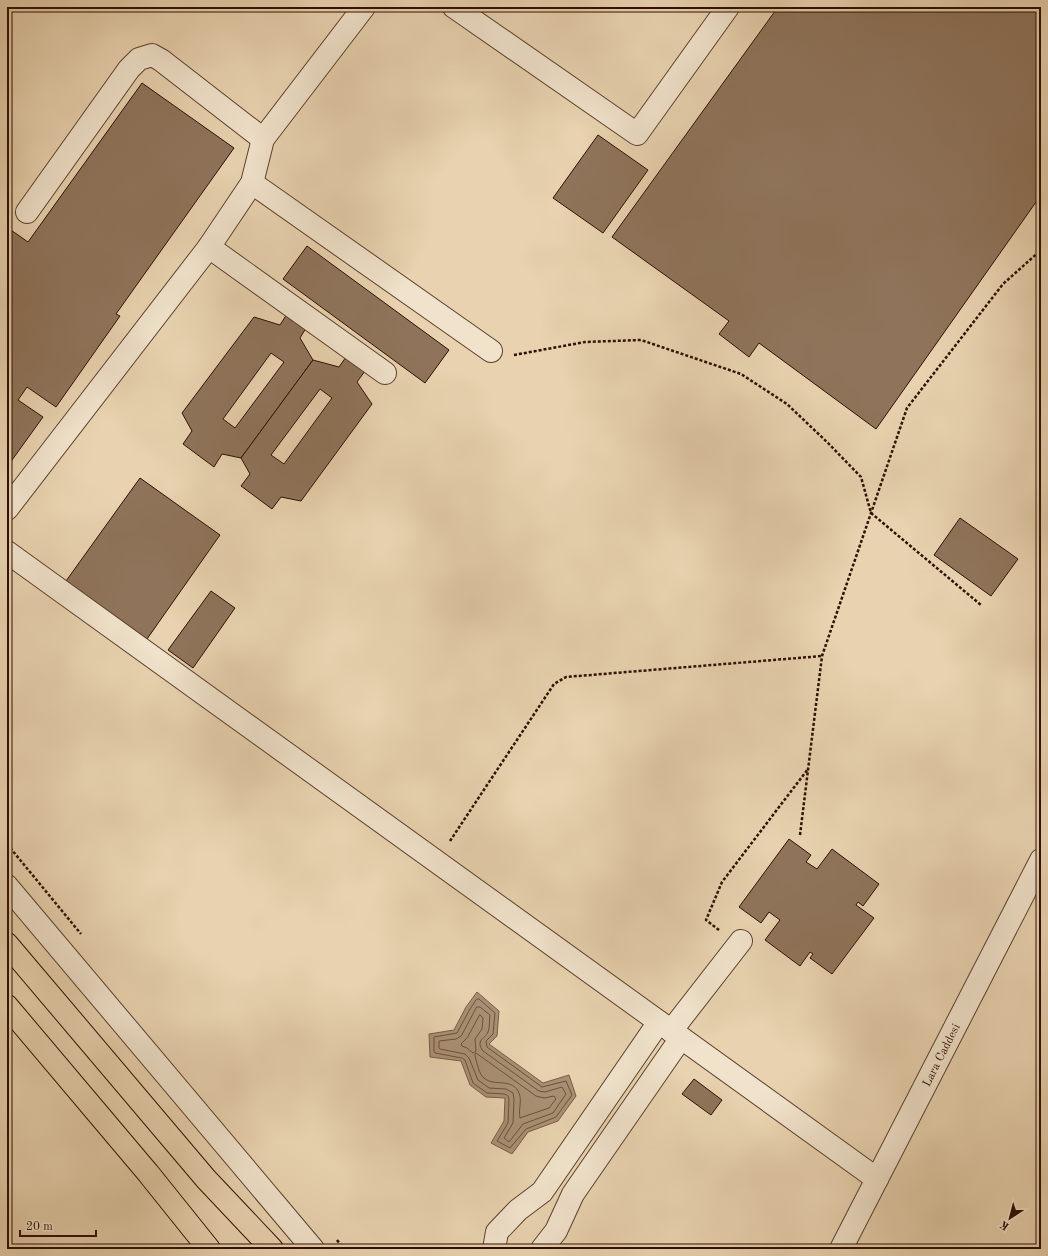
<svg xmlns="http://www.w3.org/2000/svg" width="1048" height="1256" font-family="'Old Standard TT',serif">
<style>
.water{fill:#a99074;stroke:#785c46}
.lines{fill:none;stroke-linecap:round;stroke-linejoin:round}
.shore{stroke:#6c503a;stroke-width:1}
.building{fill:#8f745b;stroke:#2e0f01;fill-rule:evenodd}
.minor-casing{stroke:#5c402c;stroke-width:24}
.major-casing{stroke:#2e0f01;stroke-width:24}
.path{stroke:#2e0f01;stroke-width:2.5;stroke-dasharray:3 2;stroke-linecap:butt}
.minor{stroke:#f0e2cb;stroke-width:22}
.major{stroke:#e8d2af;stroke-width:22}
.labels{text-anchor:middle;stroke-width:3;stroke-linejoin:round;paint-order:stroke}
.street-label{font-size:12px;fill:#2e0f01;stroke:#f0e2cb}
</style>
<rect width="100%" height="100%" fill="#e8d2af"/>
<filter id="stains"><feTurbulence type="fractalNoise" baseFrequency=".005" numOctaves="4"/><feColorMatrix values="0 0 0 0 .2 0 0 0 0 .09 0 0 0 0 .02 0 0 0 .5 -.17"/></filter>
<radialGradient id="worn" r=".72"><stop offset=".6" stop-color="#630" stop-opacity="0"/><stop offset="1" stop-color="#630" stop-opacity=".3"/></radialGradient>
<polygon class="water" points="477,992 499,1011 497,1036 489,1044 543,1083 569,1075 576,1096 558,1121 528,1132 512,1154 491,1143 504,1121 505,1098 486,1097 470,1085 461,1061 430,1057 429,1034 454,1030 466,1007"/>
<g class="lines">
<g class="shore">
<polygon points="479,999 495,1013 493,1034 486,1041 487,1047 542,1087 566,1081 572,1095 556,1117 526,1129 510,1148 497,1141 508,1123 509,1099 508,1096 505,1094 487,1093 473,1083 465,1060 462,1058 435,1053 434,1052 434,1037 457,1033 470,1009 476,1000"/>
<path d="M477 1007H480L490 1015C489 1020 490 1028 488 1032 485 1039 475 1040 483 1051L539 1091 545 1092 562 1087 566 1094 553 1113 523 1124 509 1142 504 1138 513 1123 514 1099 513 1093 506 1089 489 1088 478 1080 469 1058 465 1054 440 1049 439 1048V1041L456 1039 461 1036Z"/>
<polygon points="480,1015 483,1018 482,1029 475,1039 476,1051 473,1053 467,1048 462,1046 461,1044 467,1038"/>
<path d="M476 1053 536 1096 544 1098 554 1096 556 1099 549 1108 520 1118C518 1109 523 1099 518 1091 510 1077 492 1088 482 1076 478 1071 477 1062 475 1056Z"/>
</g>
</g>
<g class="building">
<polygon points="778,7 1041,7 1041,195 876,429 759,343 749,357 719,334 729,321 612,237"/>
<polygon points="142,83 234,148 116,314 120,316 56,407 27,387 18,400 43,417 7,467 7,229 8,228 28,242"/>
<polygon points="598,135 648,170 603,233 553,198"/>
<polygon points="307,246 449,350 425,383 283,279"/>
<path d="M287 314 306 328 300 338 313 360 241 458 222 454 214 467 183 444 192 431 182 413 254 317 280 325ZM271 353 284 362 235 428 223 419Z"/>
<path d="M346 357 365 371 357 382 372 404 301 501 281 497 272 509 241 486 250 474 241 458 313 360 339 367ZM320 389 332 398 284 464 271 455Z"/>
<polygon points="140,478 220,535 147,639 66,581"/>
<polygon points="960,518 1018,559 991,596 934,555"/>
<polygon points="211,591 235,608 193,668 168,650"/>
<polygon points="789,839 811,855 806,862 817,869 832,849 879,884 863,906 858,902 856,905 874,918 832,974 810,958 813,954 810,952 800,966 765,940 780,920 769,912 761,923 739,907"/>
<polygon points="694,1079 722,1100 711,1115 682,1094"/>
</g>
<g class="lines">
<g class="minor-casing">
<g id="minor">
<polyline points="454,7 637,134 728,7"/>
<polyline points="252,183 491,351"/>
<polyline points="27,212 129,69 139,59 152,55 161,60 263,139"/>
<polyline points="209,247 385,373"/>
<polyline points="7,509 209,247 252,183 263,139 364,7"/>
<polyline points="7,552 877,1179"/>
<polyline points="7,886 313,1249"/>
<polyline points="671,1031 741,941"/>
<polyline points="494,1249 497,1232 518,1210 542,1192 659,1022"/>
<polyline points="542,1249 556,1231 573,1194 681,1038"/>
<polyline points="841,1249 1041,860"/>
</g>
</g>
<g class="major-casing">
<g id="major">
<polyline points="7,944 206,1179 272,1249"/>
<polyline points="7,1006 148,1173 209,1249"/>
</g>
</g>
<g class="path">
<polyline points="514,355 585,342 641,340 741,374 787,404 828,443 861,477 871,513 981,605"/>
<polyline points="800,835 822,656 907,408 1003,284 1041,250"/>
<polyline points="450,841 554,684 566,677 822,656"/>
<polyline points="7,844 81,934"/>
<polyline points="719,930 706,920 722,882 808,769"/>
<polyline points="337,1240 344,1249"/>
</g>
<use href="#minor" class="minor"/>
<use href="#major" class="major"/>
</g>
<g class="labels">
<g class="street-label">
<text transform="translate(941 1055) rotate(-63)" y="4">Lara Caddesi</text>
</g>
</g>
<rect width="1048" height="1256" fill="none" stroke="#e8d2af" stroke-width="24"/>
<rect x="8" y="8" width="1032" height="1240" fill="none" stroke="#2e0f01" stroke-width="2"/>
<rect x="12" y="12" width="1024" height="1232" fill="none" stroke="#2e0f01"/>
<g transform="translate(1010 1218) rotate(216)" stroke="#f0e2cb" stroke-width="3" paint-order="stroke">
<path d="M0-3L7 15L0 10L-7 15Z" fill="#2e0f01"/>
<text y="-6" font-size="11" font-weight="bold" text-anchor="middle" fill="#2e0f01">K</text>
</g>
<path d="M20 1230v6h76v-6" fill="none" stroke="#2e0f01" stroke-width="2"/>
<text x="26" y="1230" font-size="12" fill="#2e0f01" stroke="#f0e2cb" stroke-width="3" paint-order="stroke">20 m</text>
<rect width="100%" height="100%" filter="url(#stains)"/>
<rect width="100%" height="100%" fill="url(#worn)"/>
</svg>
